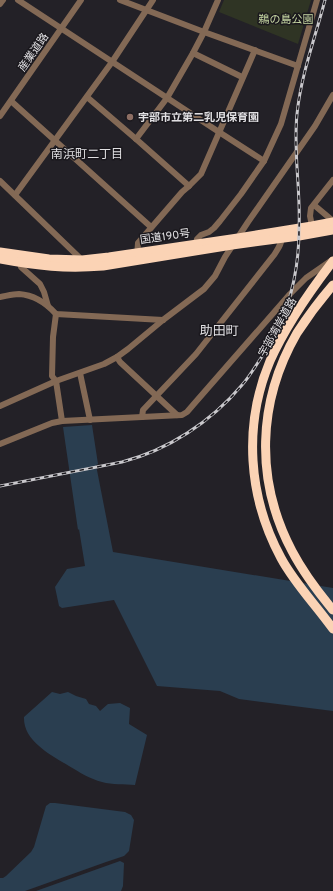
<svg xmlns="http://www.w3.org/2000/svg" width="333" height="891" font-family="Overpass,'Noto Sans JP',sans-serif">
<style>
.green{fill:#2f3424}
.water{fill:#2a3e50}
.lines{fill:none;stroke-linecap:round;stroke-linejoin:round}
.minor{stroke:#836955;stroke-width:6}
.highway{stroke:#fbd3b5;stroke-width:9}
.rail-casing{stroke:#c9c8cc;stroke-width:3}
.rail{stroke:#1a181d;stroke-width:1.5;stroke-dasharray:4.5;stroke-linecap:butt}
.education-dot{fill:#8d6e63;stroke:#1a181d;stroke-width:1.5}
.labels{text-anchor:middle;stroke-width:3;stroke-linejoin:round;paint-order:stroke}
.park-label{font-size:11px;fill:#c5d5a2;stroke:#1a181d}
.street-label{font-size:11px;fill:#e0dfe2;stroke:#1a181d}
.poi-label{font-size:11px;font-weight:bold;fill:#e0dfe2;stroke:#1a181d;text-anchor:start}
.neighbourhood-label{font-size:12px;fill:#e0dfe2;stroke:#1a181d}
.quarter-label{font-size:13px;fill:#e0dfe2;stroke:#1a181d}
</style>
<rect width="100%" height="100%" fill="#232127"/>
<polygon class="green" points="224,0 311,0 298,44 219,12"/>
<g class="water">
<polygon points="92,425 98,464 96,465 113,552 333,588 333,711 239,699 220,691 157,686 114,600 62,608 59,606 55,587 67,569 85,566 79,529 78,530 63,427"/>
<path d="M52 692 60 694 68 692 76 696 86 699 89 704 96 706 100 711 108 704 120 703 130 708 129 724 147 735 135 785C125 784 112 785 102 782 90 779 79 772 69 766 51 755 23 741 24 717Z"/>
<polygon points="50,803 55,803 125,812 131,815 134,820 129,851 124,856 106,862 25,891 0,891 0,878 3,878 6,876 31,852 34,847 46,806"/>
<polygon points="120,861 124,863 123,886 121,891 36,891"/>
</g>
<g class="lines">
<g class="minor">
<polyline points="18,0 219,132 264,161"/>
<polyline points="120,0 204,32 298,66"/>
<polyline points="0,4 3,0"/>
<polyline points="193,53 242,77"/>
<polyline points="87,97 136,139 189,186"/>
<polyline points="11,101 151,227"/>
<polyline points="0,116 81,0"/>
<polyline points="136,139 167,98 193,53 204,32 218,0"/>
<polyline points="0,181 82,260"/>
<polyline points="15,195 112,62 153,0"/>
<polyline points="314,205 333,221"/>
<polyline points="312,226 310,216 311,208 333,180"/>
<polyline points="196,244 197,239 201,235 209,232 214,228 220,221 241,194 264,161 281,124 317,0"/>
<polyline points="137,257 138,243 182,192 189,186 201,174 255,50"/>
<polyline points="20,263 21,267 40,284 44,292 48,306"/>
<path d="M0 297C6 296 13 294 19 294 34 295 47 304 56 314L163 320"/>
<polyline points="56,314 53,337 52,376 56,381 62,421"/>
<polyline points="117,357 120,362 177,415"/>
<polyline points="80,373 90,420"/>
<polyline points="0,406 56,381 104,364 117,357 128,349 163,320 204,289 215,276 225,257 248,222 315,126 333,95"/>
<path d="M142 417 143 410 196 354 274 255C278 249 283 242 282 235"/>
<polyline points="0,444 52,423 62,421 182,415 187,412 193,405 290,294 306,278 332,260"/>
</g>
<g class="highway">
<polyline points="0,252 49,259 82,260 109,257 238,238 312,226 333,222"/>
<path d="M0 259C37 266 66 269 103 266L232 245 299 236 333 230"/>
<path d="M333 261C310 291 285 327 270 361 243 425 248 497 281 558 295 584 316 605 333 629"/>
<path d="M333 285C320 300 308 316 297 333 257 402 255 481 292 551 303 572 318 592 333 610"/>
</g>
<g class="rail-casing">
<path id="rail" d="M0 486 122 462C168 450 211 422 242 385 250 376 256 365 263 355 272 340 281 324 287 306 295 282 299 255 299 229 301 191 293 153 297 114 301 75 315 38 325 0"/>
</g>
<use href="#rail" class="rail"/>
</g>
<circle class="education-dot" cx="130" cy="117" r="4"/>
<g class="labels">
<g class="park-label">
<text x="286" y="23">鵜の島公園</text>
</g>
<g class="street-label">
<text transform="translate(33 52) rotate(-55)" y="4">産業道路</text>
<text transform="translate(165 236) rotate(-8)" y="4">国道190号</text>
<text transform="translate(277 327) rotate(-61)" y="4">宇部湾岸道路</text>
</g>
<g class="poi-label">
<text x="138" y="121">宇部市立第二乳児保育園</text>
</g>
<g class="neighbourhood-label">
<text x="87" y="158">南浜町二丁目</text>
</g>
<g class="quarter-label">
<text x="219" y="335">助田町</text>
</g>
</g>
</svg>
